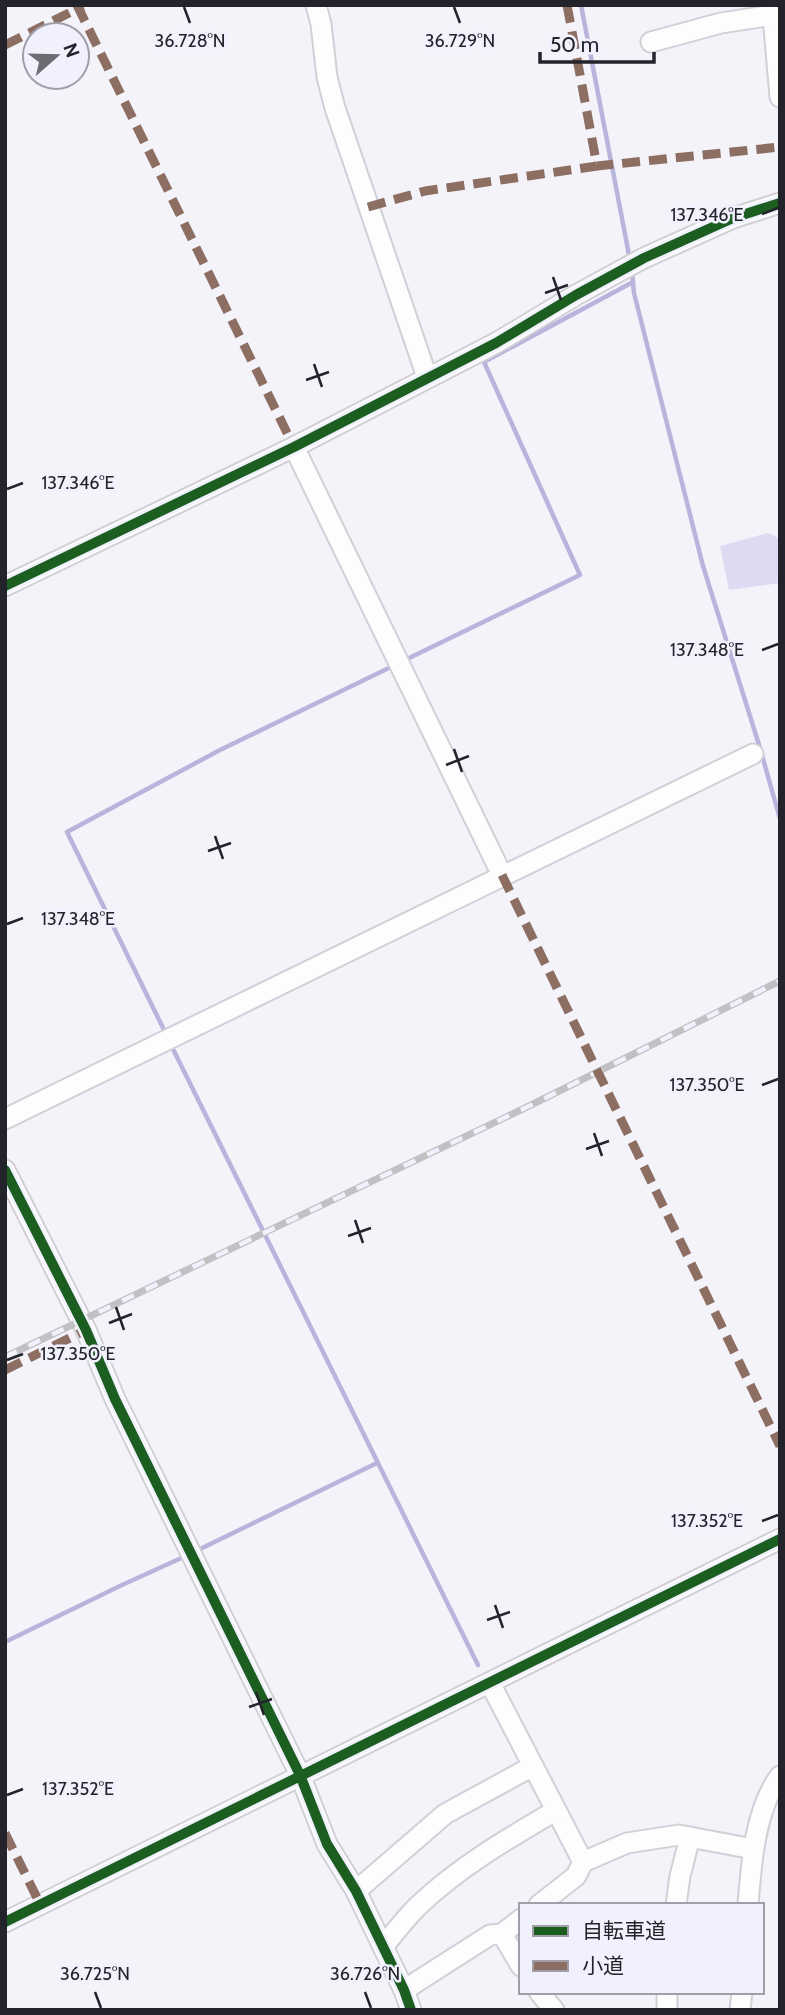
<svg xmlns="http://www.w3.org/2000/svg" width="785" height="2015" font-family="Cabin,'Noto Sans JP',sans-serif">
<style>
.green{fill:#dddbf1}
.lines{fill:none;stroke-linecap:round;stroke-linejoin:round}
.stream{stroke:#b8b4db;stroke-width:4.5}
.street-casing{stroke:#d1d0d7;stroke-width:23}
.street{stroke:#fdfdfe;stroke-width:19}
.rail-casing{stroke:#c1c1c3;stroke-width:7}
.rail{stroke:#f1f0fd;stroke-width:4.5;stroke-dasharray:13;stroke-linecap:butt}
.quiet{stroke:#8d6e63;stroke-width:9;stroke-dasharray:18 9;stroke-linecap:butt}
.cycleway-casing{stroke:#f1f0fd;stroke-width:15}
.cycleway{stroke:#1b5e20;stroke-width:10}
.ticks{fill:none;stroke:#23232b;stroke-width:2.5}
.ticks-label{font-size:18px;text-anchor:middle;fill:#23232b;stroke:#f1f0fd;stroke-width:5;stroke-linejoin:round;paint-order:stroke}
</style>
<rect width="100%" height="100%" fill="#f4f3fa"/>
<polygon class="green" points="768,533 780,539 780,583 729,590 720,546"/>
<g class="lines">
<g class="stream">
<polyline points="581,5 630,260"/>
<polyline points="632,273 634,293 703,566 760,748 780,819"/>
<polyline points="403,661 580,575 484,362 633,282"/>
<polyline points="166,1034 67,832 220,750 395,665"/>
<polyline points="171,1045 478,1665"/>
<polyline points="196,1551 377,1463"/>
<polyline points="5,1642 122,1585 188,1555"/>
</g>
<g class="street-casing">
<g id="street">
<polyline points="316,5 321,24 327,77 335,108 427,377"/>
<polyline points="772,5 780,97"/>
<polyline points="651,42 721,23 773,15"/>
<polyline points="294,447 502,875"/>
<polyline points="5,586 294,447 496,343 576,295 644,258 733,218 780,203"/>
<polyline points="5,1119 753,754"/>
<polyline points="5,1170 86,1330 115,1399 300,1775 327,1844 356,1891 404,1990 411,2010"/>
<polyline points="490,1683 583,1862"/>
<polyline points="356,1891 445,1814 533,1766"/>
<polyline points="539,1905 576,1876 583,1862 627,1843 679,1835 753,1849"/>
<polyline points="676,1905 680,1876 690,1837"/>
<path d="M748 1905C751 1865 755 1809 780 1776"/>
<polyline points="5,1922 780,1539"/>
<polyline points="502,1934 521,1966"/>
<path d="M383 1947C394 1933 405 1919 418 1906 459 1867 507 1839 555 1811"/>
<polyline points="404,1990 490,1935 502,1934 521,1919"/>
<polyline points="539,1992 554,2010"/>
<polyline points="667,2010 667,1992"/>
<polyline points="740,2010 742,1992"/>
</g>
</g>
<use href="#street" class="street"/>
<g class="rail-casing">
<polyline id="rail" points="5,1357 529,1106 780,981"/>
</g>
<use href="#rail" class="rail"/>
<g class="quiet">
<polyline points="77,5 294,447"/>
<polyline points="567,5 597,166 780,147"/>
<polyline points="5,45 83,6"/>
<polyline points="368,207 425,191 597,166"/>
<polyline points="502,875 780,1446"/>
<polyline points="5,1370 86,1330"/>
<polyline points="5,1833 40,1904"/>
</g>
<g class="cycleway-casing">
<g id="cycleway">
<polyline points="5,586 294,447 496,343 576,295 644,258 733,218 780,203"/>
<polyline points="5,1170 86,1330 115,1399 300,1775 327,1844 356,1891 404,1990 411,2010"/>
<polyline points="5,1922 780,1539"/>
</g>
</g>
<use href="#cycleway" class="cycleway"/>
</g>
<path class="ticks" d="M184 7 190 23M454 7 460 23M762 214 778 208M553 277 561 300M545 293 568 285M314 364 322 387M306 380 329 372M7 489 23 483M762 650 778 644M454 749 462 772M446 765 469 756M215 836 223 859M208 851 231 843M7 924 23 918M762 1085 778 1079M594 1133 602 1156M586 1149 609 1141M355 1220 363 1243M348 1236 371 1228M116 1307 124 1330M109 1323 132 1314M7 1360 23 1354M762 1521 778 1515M495 1605 503 1628M487 1620 510 1612M256 1692 264 1715M249 1707 272 1699M7 1795 23 1789M95 1992 101 2008M365 1992 371 2008"/>
<g class="ticks-label">
<text x="190" y="47">36.728°N</text>
<text x="460" y="47">36.729°N</text>
<text x="707" y="221">137.346°E</text>
<text x="78" y="489">137.346°E</text>
<text x="707" y="656">137.348°E</text>
<text x="78" y="925">137.348°E</text>
<text x="707" y="1091">137.350°E</text>
<text x="78" y="1360">137.350°E</text>
<text x="707" y="1527">137.352°E</text>
<text x="78" y="1795">137.352°E</text>
<text x="95" y="1980">36.725°N</text>
<text x="365" y="1980">36.726°N</text>
</g>
<rect width="785" height="2015" fill="none" stroke="#23232b" stroke-width="14"/>
<rect x="519" y="1903" width="245" height="91" fill="#f1f0fd" stroke="#9f9ea9" stroke-width="2"/>
<rect x="533" y="1926" width="35" height="10" fill="#1b5e20" stroke="#9f9ea9" stroke-width="2"/>
<text x="582" y="1938" font-size="21" fill="#23232b">自転車道</text>
<rect x="533" y="1961" width="35" height="10" fill="#8d6e63" stroke="#9f9ea9" stroke-width="2"/>
<text x="582" y="1973" font-size="21" fill="#23232b">小道</text>
<g transform="translate(56 56) rotate(70)"><circle r="33" fill="#f1f0fd" stroke="#9f9ea9" stroke-width="2"/>
<path d="M0-5L12 26L0 18L-12 26Z" fill="#6c6c73"/>
<text y="-10" font-size="19" font-weight="bold" text-anchor="middle" fill="#23232b">N</text>
</g>
<path d="M540 52v10h114v-10" fill="none" stroke="#23232b" stroke-width="3.5"/>
<text x="550" y="52" font-size="21" fill="#23232b" stroke="#f1f0fd" stroke-width="5" paint-order="stroke">50 m</text>
</svg>
